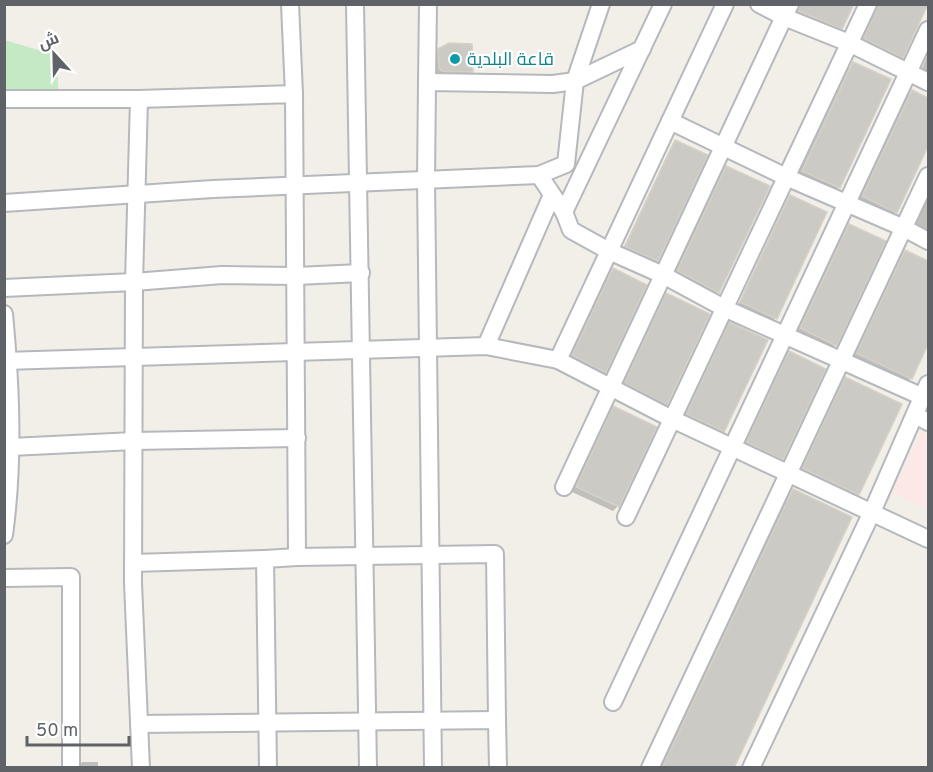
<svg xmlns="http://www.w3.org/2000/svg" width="933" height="772" font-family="Overpass,Cairo,sans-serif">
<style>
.medical{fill:#fce8e6}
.green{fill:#c5e8c5}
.shadow{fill:#0003}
.building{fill:#cccac5;stroke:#d6d1c6;stroke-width:1.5}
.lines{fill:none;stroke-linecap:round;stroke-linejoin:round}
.minor-casing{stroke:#b5b8bc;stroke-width:20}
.minor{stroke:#fff;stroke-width:16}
.culture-dot{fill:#0f9aa8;stroke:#fff;stroke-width:2}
.labels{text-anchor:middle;stroke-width:4.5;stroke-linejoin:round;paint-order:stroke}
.culture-label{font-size:18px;fill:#0d838f;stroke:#fff;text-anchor:start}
</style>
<rect width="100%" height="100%" fill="#f1efe8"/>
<polygon class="medical" points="921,432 928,435 928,510 892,493"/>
<polygon class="green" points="4,40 56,55 59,97 5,98"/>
<g class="shadow">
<polygon points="794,4 852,4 841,28 837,33 794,16 797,8"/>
<polygon points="879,4 927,4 902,57 897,62 860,43"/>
<polygon points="439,50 471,72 464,79 436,78 431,58"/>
<polygon points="928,54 928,77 920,73"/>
<polygon points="854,63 838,187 834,192 798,175 849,68"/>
<polygon points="912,92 928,99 928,142 896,212 891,216 858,201 907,96"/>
<polygon points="675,142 657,260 652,265 622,251 671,147"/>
<polygon points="726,167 718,292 714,297 673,275 722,172"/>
<polygon points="791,197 775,318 771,323 737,307 786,202"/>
<polygon points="928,197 928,235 914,228"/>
<polygon points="849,226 835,345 831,349 796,333 844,230"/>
<polygon points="905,252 928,263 928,341 911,378 906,383 853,358 901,256"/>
<polygon points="613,270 605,372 600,377 568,360 608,275"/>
<polygon points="667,295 666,404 662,408 621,387 662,300"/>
<polygon points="730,324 723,431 719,436 683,419 725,329"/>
<polygon points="789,353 782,459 777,463 743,447 785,358"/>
<polygon points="845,379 858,494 853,499 799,473 841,384"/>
<polygon points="614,408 618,506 613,511 572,492 609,413"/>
<polygon points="793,491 733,768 659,768 788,495"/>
<polygon points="82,762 98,762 98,768 77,768"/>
</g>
<g class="building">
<polygon points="800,4 854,4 842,29 798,11"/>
<polygon points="879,4 928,4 903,58 863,38"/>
<polygon points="449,43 472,44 473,72 443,72 439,68 438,49"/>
<polygon points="853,62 891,79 840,188 802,171"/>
<polygon points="912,90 928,98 928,146 897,213 862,196"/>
<polygon points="675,140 708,155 658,261 625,247"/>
<polygon points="726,166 770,186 719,293 677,271"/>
<polygon points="790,195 827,212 777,319 740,302"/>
<polygon points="849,224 886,241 837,346 800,328"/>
<polygon points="905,250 928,261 928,344 912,379 856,353"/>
<polygon points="613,268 647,285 606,373 572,355"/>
<polygon points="666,293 710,314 667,405 624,383"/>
<polygon points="729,322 768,340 724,432 686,414"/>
<polygon points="789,351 826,369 783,460 746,442"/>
<polygon points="845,377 902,404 859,495 802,468"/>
<polygon points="613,406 657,427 619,507 576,487"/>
<polygon points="793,489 852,517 734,768 662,768"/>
</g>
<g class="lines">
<g class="minor-casing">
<g id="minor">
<polyline points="290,4 294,94"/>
<polyline points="355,4 368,768"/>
<polyline points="725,4 558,360 672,419 928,539"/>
<polyline points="759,4 784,17 849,43 928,82"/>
<polyline points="427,82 428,4"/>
<polyline points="4,99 139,99 294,94 297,557 495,554 497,720"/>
<polyline points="139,99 134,282 133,583 141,768"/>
<polyline points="670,121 786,177 904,228 928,241"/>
<polyline points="539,175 564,212 663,4"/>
<polyline points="4,203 213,189 539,175 566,164 575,81 642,49"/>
<polyline points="564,212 571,230 609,251 663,275 724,308 923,397"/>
<polyline points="4,288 134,282 222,275 296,276 361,273"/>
<path d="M4 314C11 388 14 462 4 535"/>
<polyline points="486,346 552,195"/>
<polyline points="4,361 486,346 558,360"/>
<polyline points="915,415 928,422"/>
<polyline points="11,447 134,441 297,438"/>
<polyline points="564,487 790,4"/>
<polyline points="626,517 868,4"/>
<polyline points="133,563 265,559"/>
<polyline points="4,578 71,577 71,768"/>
<polyline points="613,702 928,30"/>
<polyline points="139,724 497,720 498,768"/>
<polyline points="268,768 265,559 297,557"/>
<polyline points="433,768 426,180 427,82 553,84 575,81 601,4"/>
<polyline points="650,768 928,176"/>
<polyline points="751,768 872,512 928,384"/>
</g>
</g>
<use href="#minor" class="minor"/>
</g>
<circle class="culture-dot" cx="455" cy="59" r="6"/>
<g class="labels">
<g class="culture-label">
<text x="467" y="65">قاعة البلدية</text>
</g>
</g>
<rect width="933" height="772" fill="none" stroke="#5f6368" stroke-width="12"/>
<g transform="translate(54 54) rotate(338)" stroke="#ffffff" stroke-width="4.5" paint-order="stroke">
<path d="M0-4.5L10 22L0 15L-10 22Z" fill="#5f6368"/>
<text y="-9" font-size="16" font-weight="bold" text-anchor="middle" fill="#5f6368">ش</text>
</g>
<path d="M27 736v9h102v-9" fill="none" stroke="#5f6368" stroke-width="3"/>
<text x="36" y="736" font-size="18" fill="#5f6368" stroke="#ffffff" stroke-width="4.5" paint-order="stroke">50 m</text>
</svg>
